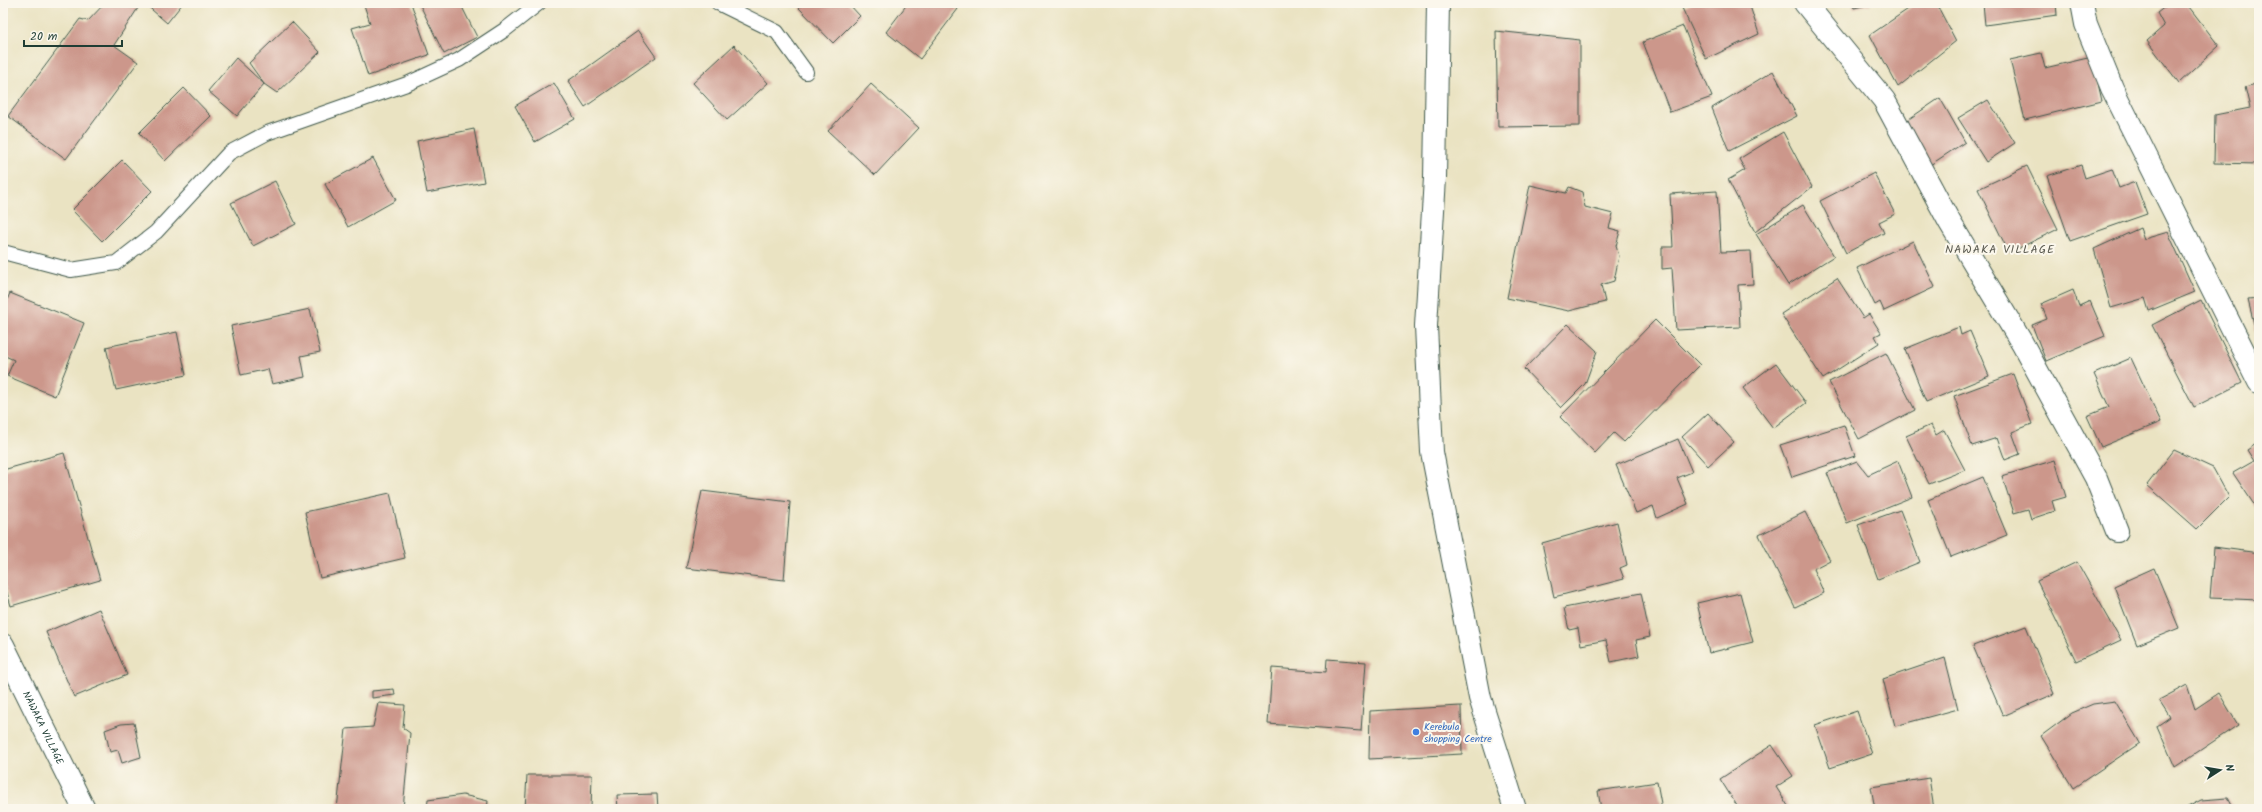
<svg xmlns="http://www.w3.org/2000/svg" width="2262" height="812" font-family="Kalam,sans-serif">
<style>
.building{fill:#cc978b}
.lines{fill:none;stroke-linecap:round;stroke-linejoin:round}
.service-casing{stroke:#3d5649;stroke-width:16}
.minor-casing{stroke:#3d5649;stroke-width:24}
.tertiary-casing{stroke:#3d5649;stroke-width:24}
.service{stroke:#fff;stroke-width:14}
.minor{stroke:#fff;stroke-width:22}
.tertiary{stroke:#fff;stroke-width:22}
.shop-dot{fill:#3f7fe0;stroke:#fbf7ec;stroke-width:1.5}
.labels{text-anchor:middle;stroke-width:4;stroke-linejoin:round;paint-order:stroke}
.shop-label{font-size:10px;fill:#366cbe;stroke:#fbf7ec;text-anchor:start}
.street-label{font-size:10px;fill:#1f3d34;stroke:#fbf7ec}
.quarter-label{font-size:12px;letter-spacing:1px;fill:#5c5c52;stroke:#fbf7ec}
</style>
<rect width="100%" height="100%" fill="#fbf7ec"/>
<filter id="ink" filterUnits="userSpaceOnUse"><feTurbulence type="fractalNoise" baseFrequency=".025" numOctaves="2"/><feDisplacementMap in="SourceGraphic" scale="8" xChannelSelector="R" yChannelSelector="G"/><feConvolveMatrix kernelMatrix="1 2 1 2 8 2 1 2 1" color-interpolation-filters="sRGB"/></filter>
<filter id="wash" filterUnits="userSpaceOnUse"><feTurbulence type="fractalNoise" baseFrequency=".012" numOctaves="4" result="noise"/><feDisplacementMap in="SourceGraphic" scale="16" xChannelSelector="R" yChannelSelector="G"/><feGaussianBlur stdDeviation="0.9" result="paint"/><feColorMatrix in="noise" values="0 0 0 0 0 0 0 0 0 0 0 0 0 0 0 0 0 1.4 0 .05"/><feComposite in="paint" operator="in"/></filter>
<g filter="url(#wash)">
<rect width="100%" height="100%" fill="#eae3c2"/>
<g id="blocks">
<g class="building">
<polygon points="105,3 133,3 138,8 114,45 138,62 66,159 8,116 80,19 88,21"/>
<polygon points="144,3 183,3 167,23"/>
<polygon points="371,3 411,3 429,55 368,76 352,28 370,23 364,5"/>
<polygon points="419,3 460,3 477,37 444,54"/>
<polygon points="804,3 848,3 860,16 833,43 799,8"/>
<polygon points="908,3 950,3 958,9 920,59 886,32"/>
<polygon points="1693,3 1749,3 1759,34 1706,59 1682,8"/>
<polygon points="1852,3 1871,3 1871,4 1854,8"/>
<polygon points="1917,3 1936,3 1956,41 1898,87 1870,35"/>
<polygon points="1983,3 2056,3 2057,15 1985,25"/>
<polygon points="2170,3 2186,3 2219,46 2179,83 2147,41 2164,26 2157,13"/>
<polygon points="292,22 320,52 277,93 264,84 249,63"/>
<polygon points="1683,26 1712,97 1670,112 1643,42"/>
<polygon points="638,31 656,57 585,107 568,81"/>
<polygon points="1496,31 1580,40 1580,126 1498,127"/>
<polygon points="734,45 768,83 727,120 693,83"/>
<polygon points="2041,53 2045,68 2092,57 2102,101 2025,120 2010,60"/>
<polygon points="236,58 264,84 237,116 208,91"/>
<polygon points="1773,71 1797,116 1729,151 1712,108"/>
<polygon points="554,83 575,119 535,142 515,106"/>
<polygon points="2259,83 2259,164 2214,163 2215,115 2250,108 2245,87"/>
<polygon points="871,84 919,128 875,175 828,131"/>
<polygon points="184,88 211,116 165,161 139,133"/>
<polygon points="1940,98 1965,142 1930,165 1903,123"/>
<polygon points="1988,100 2015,143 1986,162 1958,118"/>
<polygon points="474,129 484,182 427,193 417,141"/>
<polygon points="1783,132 1812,187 1755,232 1728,180 1745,170 1739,159"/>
<polygon points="373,158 396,200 348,227 325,184"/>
<polygon points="122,160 152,191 102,241 72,210"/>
<polygon points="2081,165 2085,178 2112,169 2119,188 2135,182 2147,214 2070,241 2047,176"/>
<polygon points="2027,166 2058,229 2009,253 1978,189"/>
<polygon points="1874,173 1895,214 1879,222 1884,233 1846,253 1820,201"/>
<polygon points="275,181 296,224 253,246 231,203"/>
<polygon points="1530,185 1566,193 1569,187 1582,192 1585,207 1613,214 1609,228 1620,231 1616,246 1619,256 1614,281 1601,285 1605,302 1569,311 1507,298"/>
<polygon points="1717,191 1721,252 1751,251 1753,284 1738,285 1740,327 1676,330 1672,268 1662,269 1662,247 1673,247 1670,194"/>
<polygon points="1803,205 1834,256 1788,285 1756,234"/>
<polygon points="2140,228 2144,239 2168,232 2195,292 2149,311 2145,298 2111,308 2094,249"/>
<polygon points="1913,241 1935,287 1884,311 1880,302 1875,305 1857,268"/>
<polygon points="1837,278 1863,318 1869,314 1881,333 1875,336 1879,343 1823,379 1781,314"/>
<polygon points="2073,290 2079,306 2090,301 2105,336 2046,361 2032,325 2047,319 2041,304"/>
<polygon points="10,293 84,323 55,396 7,376 14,360 3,355 3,310"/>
<polygon points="2259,299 2259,340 2258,340 2248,300"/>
<polygon points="2201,300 2242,383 2194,407 2152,325"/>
<polygon points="310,309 320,352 301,356 305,377 272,384 268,369 241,375 231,326"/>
<polygon points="1655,320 1700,365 1624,442 1614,433 1595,453 1560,417"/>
<polygon points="1568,324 1597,351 1585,384 1561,408 1524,369"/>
<polygon points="1959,327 1961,335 1970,331 1989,376 1926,402 1905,349"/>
<polygon points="177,332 186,375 116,390 106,347"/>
<polygon points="1886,353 1915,410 1859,439 1829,382"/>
<polygon points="2131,358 2161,422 2101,447 2087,416 2109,407 2094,374"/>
<polygon points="1776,363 1806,403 1773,428 1743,388"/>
<polygon points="2013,374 2032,424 2012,432 2020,454 2005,460 1997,438 1972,446 1954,396"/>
<polygon points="1708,413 1734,442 1708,466 1682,437"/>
<polygon points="1844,425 1855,456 1792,477 1780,445"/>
<polygon points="1931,425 1936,435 1944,430 1965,470 1929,484 1906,436"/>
<polygon points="1678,439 1692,472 1677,478 1688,504 1657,518 1653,506 1636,513 1616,465"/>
<polygon points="2259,442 2259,512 2233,473 2254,461 2247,450"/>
<polygon points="2174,450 2213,468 2229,497 2197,529 2147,485"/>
<polygon points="64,453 100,580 11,606 3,579 3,470"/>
<polygon points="2055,460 2066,497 2052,501 2055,511 2031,519 2028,509 2014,513 2002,476"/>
<polygon points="1857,461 1868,475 1898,461 1912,497 1847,523 1827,473"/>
<polygon points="1983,477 2007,535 1951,557 1928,500"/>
<polygon points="702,491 790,502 784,580 686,568"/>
<polygon points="390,493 405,558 320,578 305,512"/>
<polygon points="1900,510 1920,562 1878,579 1858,525"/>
<polygon points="1805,512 1830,560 1813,569 1824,593 1795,607 1759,535"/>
<polygon points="1617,522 1627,565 1620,568 1624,579 1554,597 1542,543"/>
<polygon points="2214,547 2259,553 2259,600 2210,598"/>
<polygon points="2077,562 2121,640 2076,661 2037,581"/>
<polygon points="2154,568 2179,628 2137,645 2114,586"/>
<polygon points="1641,593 1650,637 1636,640 1639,656 1611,662 1606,640 1581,645 1578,628 1569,630 1564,608"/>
<polygon points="1740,593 1753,642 1709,653 1697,603"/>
<polygon points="99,609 127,675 74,697 46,632"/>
<polygon points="2026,626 2054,694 2003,716 1973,646"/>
<polygon points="1945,658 1958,709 1895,726 1883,679"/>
<polygon points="1327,659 1366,662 1361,731 1268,724 1272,668 1326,672"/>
<polygon points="2187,685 2195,709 2219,693 2238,725 2175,767 2157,726 2170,717 2159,700"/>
<polygon points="394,689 395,695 372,698 372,691"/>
<polygon points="2115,701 2140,743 2073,788 2041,736 2072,713 2093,704"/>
<polygon points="378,703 405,705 403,728 410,733 403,809 337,809 346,729 373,727"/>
<polygon points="1461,706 1462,754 1369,759 1370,711"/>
<polygon points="1857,711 1872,754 1830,768 1815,725"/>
<polygon points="134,723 141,757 122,763 118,750 110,752 105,730 121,724"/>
<polygon points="1772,745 1793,776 1776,787 1790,809 1739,809 1720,779"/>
<polygon points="527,775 592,775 591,809 525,809"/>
<polygon points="1929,778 1934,809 1875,809 1871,787"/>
<polygon points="1657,782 1662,809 1601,809 1598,791"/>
<polygon points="657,794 658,809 618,809 617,795"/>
<polygon points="463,795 488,801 487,809 427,809 428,800"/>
<polygon points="2228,798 2234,809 2184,809 2201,800"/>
</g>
</g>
</g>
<g filter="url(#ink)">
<use href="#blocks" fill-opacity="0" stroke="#3d5649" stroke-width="1"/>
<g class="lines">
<g class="service-casing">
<g id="service">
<polyline points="718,3 777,32 806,72"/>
<polyline points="3,252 71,270 116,263 156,232 229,153 267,133 407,84 459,60 506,29 539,3"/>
</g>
</g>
<g class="minor-casing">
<g id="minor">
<polyline points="1438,3 1435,178 1426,326 1432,452 1480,698 1515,809"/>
<polyline points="1805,3 1884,100 1949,221 2022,343 2096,478 2117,531"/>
<polyline points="2082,3 2086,24 2112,88 2259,382"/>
</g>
</g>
<g class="tertiary-casing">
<g id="tertiary">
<path id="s1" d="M3 645 84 809"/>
</g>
</g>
<use href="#service" class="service"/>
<use href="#minor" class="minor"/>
<use href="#tertiary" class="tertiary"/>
</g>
</g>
<circle class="shop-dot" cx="1416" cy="732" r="4"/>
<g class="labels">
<g class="shop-label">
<text x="1424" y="730">Kerebula<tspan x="1424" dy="12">shopping Centre</tspan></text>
</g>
<g class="street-label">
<text dy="4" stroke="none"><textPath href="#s1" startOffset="92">NAWAKA VILLAGE</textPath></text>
</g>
<g class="quarter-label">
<text x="2000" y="253">NAWAKA VILLAGE</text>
</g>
</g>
<rect width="2262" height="812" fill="none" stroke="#fbf7ec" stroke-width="16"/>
<g transform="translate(2220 770) rotate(78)" stroke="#fbf7ec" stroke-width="3" paint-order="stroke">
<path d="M0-3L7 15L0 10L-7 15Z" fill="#1f3d34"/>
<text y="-6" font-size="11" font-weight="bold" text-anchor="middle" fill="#1f3d34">N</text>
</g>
<path d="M24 40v6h98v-6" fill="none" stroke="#1f3d34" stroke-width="2"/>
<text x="30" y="40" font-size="12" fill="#1f3d34" stroke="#fbf7ec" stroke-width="3" paint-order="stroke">20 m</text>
</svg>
